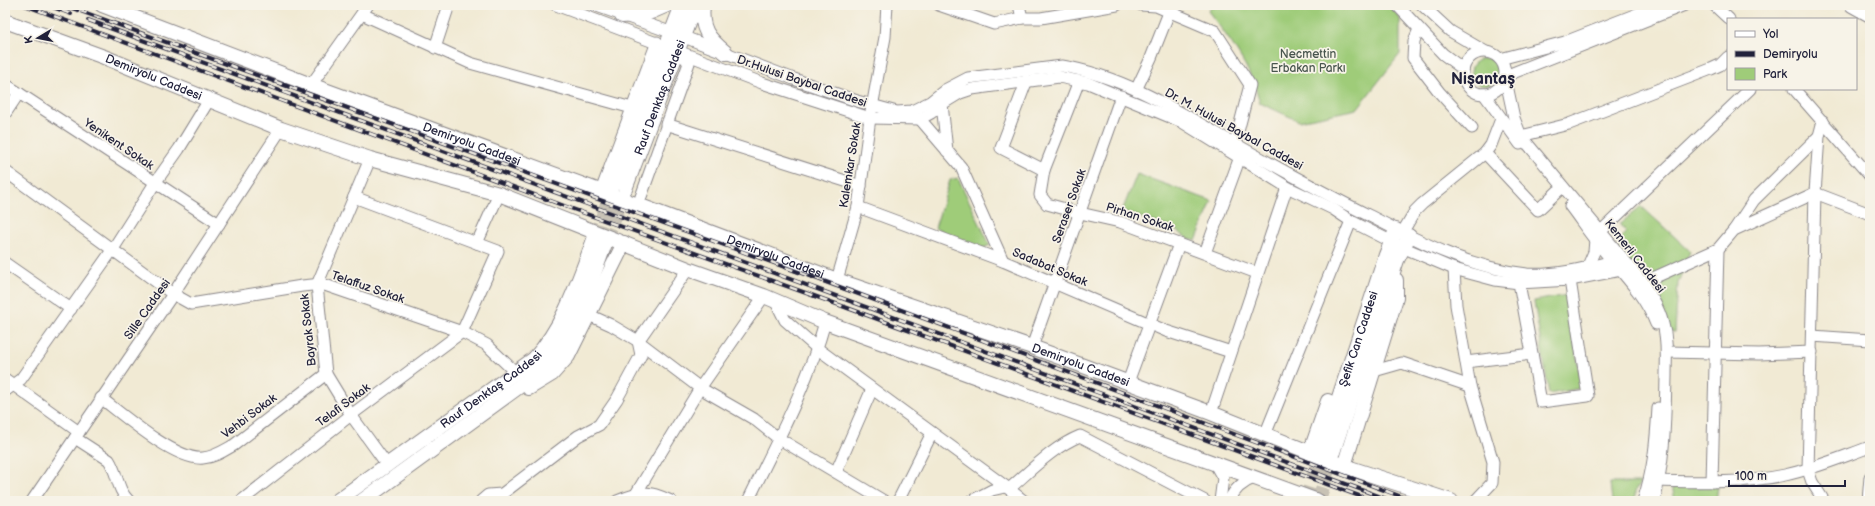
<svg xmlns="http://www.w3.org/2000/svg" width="1875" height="506" font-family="'Balsamiq Sans',sans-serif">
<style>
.green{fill:#9fcc79;stroke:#60775a}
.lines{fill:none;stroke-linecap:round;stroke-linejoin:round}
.major-tunnel{stroke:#c8c2b5;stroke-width:14;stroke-dasharray:14 7;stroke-linecap:butt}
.minor-casing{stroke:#8a8688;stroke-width:13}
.major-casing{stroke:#8a8688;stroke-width:16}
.minor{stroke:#fff;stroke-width:11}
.major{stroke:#fff;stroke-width:14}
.rail-casing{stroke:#22223b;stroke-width:4}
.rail{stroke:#f7f3e8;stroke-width:2.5;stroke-dasharray:8;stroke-linecap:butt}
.labels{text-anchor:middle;stroke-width:3.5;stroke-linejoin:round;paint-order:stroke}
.park-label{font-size:12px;fill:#48554e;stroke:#f7f3e8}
.street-label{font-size:12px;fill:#22223b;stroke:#f7f3e8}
.district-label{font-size:16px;font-weight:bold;fill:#22223b;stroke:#f7f3e8}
</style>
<rect width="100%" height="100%" fill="#f7f3e8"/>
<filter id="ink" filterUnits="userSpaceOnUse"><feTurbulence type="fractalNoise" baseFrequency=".025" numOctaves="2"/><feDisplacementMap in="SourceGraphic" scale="8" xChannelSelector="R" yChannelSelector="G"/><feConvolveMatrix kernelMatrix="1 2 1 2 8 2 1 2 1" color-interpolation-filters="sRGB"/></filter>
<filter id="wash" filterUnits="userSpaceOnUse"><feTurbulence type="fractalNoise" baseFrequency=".012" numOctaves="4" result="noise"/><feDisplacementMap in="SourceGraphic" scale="16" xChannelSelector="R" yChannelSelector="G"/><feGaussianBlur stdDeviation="0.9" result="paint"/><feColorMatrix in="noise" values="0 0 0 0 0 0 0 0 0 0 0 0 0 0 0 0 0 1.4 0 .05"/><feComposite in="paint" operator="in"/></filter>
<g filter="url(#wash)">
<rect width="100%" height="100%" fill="#f1ead4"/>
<g class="green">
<path d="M1214 5H1389L1400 18V54L1357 109 1299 121 1260 103C1251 67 1230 40 1208 11Z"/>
<circle cx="1485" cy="72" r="14"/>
<polygon points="1137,174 1212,201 1196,241 1189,239 1172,228 1122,211"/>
<polygon points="958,178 990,245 981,249 935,228 950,180"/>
<polygon points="1641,206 1690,251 1678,283 1675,332 1669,331 1616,243 1626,232 1620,224"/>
<polygon points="1567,295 1582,388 1549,394 1534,301"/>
<polygon points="1610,483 1641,483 1635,490 1635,501 1612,501"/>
<polygon points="1672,485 1718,487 1716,501 1675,501"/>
</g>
</g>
<g filter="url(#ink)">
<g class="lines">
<g class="major-tunnel">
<polyline points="595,237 614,185"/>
<polyline points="606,241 625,189"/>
<polyline points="1306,501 1322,449"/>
<polyline points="1319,501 1333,452"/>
</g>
<g class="minor-casing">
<g id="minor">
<polyline points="556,5 762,83 870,118 920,119 931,113 942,104 960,93 972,89 1059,77 1088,83 1182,122 1287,187 1333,209 1351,221 1402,247 1454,269 1495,280 1519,283 1570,280 1631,268"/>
<path d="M594 5 684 37 794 79 857 101 897 112 912 111 930 102 945 90 968 78 1062 66C1117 75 1169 105 1216 133 1267 162 1317 190 1370 216 1420 242 1470 268 1527 274 1556 276 1585 268 1613 261"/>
<polyline points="939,5 994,24 1022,18 1041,18 1117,5"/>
<polyline points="1019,5 1022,18"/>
<polyline points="1141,5 1156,6 1215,31 1250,85 1235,143"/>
<polyline points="1397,5 1443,54 1463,69"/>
<polyline points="1422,5 1450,31 1486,52"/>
<polyline points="1714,5 1729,19"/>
<polyline points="362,14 470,63 632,108"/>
<polyline points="1419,29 1414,41 1413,58 1440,93 1472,128"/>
<polyline points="435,48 449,5"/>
<circle cx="1484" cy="73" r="21"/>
<polyline points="1500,59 1565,42 1660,5"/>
<path d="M1505 76 1514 118 1521 136 1635 273C1647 290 1658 304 1663 324 1668 341 1666 359 1666 376 1665 419 1665 459 1654 501"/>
<polyline points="1505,76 1685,5"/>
<polyline points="1027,80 1001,148 1044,170 1079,81"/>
<polyline points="5,84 219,224"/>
<polyline points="311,85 368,5"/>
<polyline points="1794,89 1870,176"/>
<polyline points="1136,90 1151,58 1170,10"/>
<polyline points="1484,94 1520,144"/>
<polyline points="942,104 947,151"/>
<polyline points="5,114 19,93"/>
<polyline points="920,119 961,167 1003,261"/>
<polyline points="1823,121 1819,136 1815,193 1808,470 1812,482 1824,501"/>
<polyline points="666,124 861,186"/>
<polyline points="1521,136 1569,124 1711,69 1720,65 1728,57"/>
<polyline points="1485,153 1538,210 1558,191"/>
<polyline points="370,159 317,285 326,374 351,415 388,466"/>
<polyline points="1044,170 1040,195 1047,204 1080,213 1120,222 1257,273"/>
<polyline points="5,171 173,294 191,304 302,286 322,284 462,332 487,345 516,373"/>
<polyline points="601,191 657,42"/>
<polyline points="638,205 689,63 679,51"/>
<path d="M1570 206C1580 219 1589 233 1600 246 1620 271 1644 293 1656 324"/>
<polyline points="858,207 1003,261 1166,331 1231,352"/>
<polyline points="1734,230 1754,200 1819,136"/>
<polyline points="1600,232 1750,89"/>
<polyline points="1402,233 1415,211 1422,204 1485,153 1491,145 1501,119"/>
<polyline points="477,243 499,194"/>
<polyline points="1205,253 1240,157"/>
<polyline points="5,263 71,309"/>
<polyline points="1587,268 1594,252 1595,239"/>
<polyline points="1454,269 1456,305 1470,386"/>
<polyline points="837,280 858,207 870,118 885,37 887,5"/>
<polyline points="1519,283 1541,402 1588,396 1570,280"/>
<polyline points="1642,283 1718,249 1734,230 1815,193 1870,214"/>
<polyline points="775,300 785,320 818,349 1009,489 1024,501"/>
<polyline points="589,315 611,325 638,341 700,388 754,419 778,438 884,501"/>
<polyline points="1812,336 1870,340"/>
<polyline points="1032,347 1121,96"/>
<polyline points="1667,352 1759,354 1812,352"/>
<polyline points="1466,362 1532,354"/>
<polyline points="1374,371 1402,363 1470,386 1493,462 1492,483 1475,501"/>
<polyline points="5,379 79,432"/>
<polyline points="1128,382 1179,244"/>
<polyline points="5,391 21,379 113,249 155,183 179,149 209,100"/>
<path d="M101 398C123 415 176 461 203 458 215 457 225 450 234 445L326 374"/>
<polyline points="1211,413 1287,187"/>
<polyline points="1265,435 1351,221"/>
<path d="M75 438 109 460C118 474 117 490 129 501"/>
<polyline points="1215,464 1223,478 1220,501"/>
<polyline points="836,472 872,389"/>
<path d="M1654 481C1697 482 1743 484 1785 475 1814 469 1842 457 1870 447"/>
<polyline points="1712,482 1718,249"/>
<path d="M1009 489C1031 470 1053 447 1080 436L1205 501"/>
<polyline points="637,492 700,388 764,296"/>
<polyline points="32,501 173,294 281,129"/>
<polyline points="241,501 351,415 462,332 498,251 354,197"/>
<polyline points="481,501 488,495 502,494 578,436 599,425 617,399 641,355 638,341 688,269"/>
<path d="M617 501C641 491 647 490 671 501"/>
<path d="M748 501C776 443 808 384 825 322"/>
<polyline points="898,501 932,433"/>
<polyline points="971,501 992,490 1005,487"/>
<path d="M1229 501C1234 490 1242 482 1254 478"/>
<path d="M1643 501C1654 468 1656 442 1658 408"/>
<polyline points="1868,501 1870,477"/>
</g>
</g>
<g class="major-casing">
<g id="major">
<path id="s1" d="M102 5 311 85 638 205 837 280 1032 347 1211 413 1344 466 1451 501"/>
<path d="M703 5C700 29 708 38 726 53"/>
<polyline points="1852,5 1870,15"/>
<polyline points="622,16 651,12 667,5"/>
<path id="s2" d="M5 21 104 57 281 129 370 159 499 194 688 269 764 296 825 322 1318 501"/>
<polyline points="614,184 682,5"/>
<path id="s3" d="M625 189 695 5"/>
<polyline points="529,388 552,374 568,356 624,243"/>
<path id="s4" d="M1322 449 1386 255 1396 230"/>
<polyline points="1333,452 1397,260 1409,236"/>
<polyline points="1310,453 1328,401"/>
<polyline points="1344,466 1396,298 1396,280"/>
<path id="s5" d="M337 501 534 359C565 325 579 279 595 237"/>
<path d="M362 501 528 380C570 345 588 290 606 241"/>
</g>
</g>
<use href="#minor" class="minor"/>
<use href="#major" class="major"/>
<g class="rail-casing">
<g id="rail">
<polyline points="24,5 570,208 842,306 1373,501"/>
<polyline points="47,5 71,14"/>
<polyline points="64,5 837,286 1413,501"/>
<polyline points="88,20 1392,501"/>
</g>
</g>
<use href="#rail" class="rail"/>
</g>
</g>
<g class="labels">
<g class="park-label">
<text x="1308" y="58">Necmettin<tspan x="1308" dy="14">Erbakan Parkı</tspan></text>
</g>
<g class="street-label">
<text dy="4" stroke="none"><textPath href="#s2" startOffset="159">Demiryolu Caddesi</textPath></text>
<text transform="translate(802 81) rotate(19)" y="4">Dr.Hulusi Baybal Caddesi</text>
<text dy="4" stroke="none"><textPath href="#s3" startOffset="98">Rauf Denktaş Caddesi</textPath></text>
<text transform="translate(1234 129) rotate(29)" y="4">Dr. M. Hulusi Baybal Caddesi</text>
<text transform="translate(119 144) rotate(34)" y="4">Yenikent Sokak</text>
<text dy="4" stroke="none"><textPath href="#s1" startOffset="395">Demiryolu Caddesi</textPath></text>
<text transform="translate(850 165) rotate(-81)" y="4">Kalemkar Sokak</text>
<text transform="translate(1069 206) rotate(-70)" y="4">Seraser Sokak</text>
<text transform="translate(1140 217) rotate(18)" y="4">Pirhan Sokak</text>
<text transform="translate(1635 256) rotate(52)" y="4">Kemerli Caddesi</text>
<text dy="4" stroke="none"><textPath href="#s1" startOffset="719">Demiryolu Caddesi</textPath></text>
<text transform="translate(1050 267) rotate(23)" y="4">Sadabat Sokak</text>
<text transform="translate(368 287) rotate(19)" y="4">Telaffuz Sokak</text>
<text transform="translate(147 309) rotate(-55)" y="4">Sille Caddesi</text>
<text transform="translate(308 330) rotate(-96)" y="4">Bayrak Sokak</text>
<text dy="4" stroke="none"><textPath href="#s4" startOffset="116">Şefik Can Caddesi</textPath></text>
<text dy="4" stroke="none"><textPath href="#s1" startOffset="1043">Demiryolu Caddesi</textPath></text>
<text dy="4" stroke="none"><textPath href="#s5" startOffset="190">Rauf Denktaş Caddesi</textPath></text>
<text transform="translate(343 405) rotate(-37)" y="4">Telafi Sokak</text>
<text transform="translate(249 416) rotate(-37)" y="4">Vehbi Sokak</text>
</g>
<g class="district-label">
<text x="1483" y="84">Nişantaş</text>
</g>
</g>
<rect width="1875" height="506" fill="none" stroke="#f7f3e8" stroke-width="20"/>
<rect x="1727" y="18" width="130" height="72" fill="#f7f3e8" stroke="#a29fa3"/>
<rect x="1735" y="31" width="20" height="6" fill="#ffffff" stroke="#a29fa3"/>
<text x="1763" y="38" font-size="12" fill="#22223b">Yol</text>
<rect x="1735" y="51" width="20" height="6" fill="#22223b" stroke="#a29fa3"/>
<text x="1763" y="58" font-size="12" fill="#22223b">Demiryolu</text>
<rect x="1735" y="68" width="20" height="12" fill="#9fcc79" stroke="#a29fa3"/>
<text x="1763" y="78" font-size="12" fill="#22223b">Park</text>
<g transform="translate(38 38) rotate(260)" stroke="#f7f3e8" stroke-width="3" paint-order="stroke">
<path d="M0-3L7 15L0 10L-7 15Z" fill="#22223b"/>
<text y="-6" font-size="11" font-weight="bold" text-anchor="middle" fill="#22223b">K</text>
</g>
<path d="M1729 480v6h116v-6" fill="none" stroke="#22223b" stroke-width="2"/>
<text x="1735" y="480" font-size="12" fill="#22223b" stroke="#f7f3e8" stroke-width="3" paint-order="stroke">100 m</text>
</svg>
